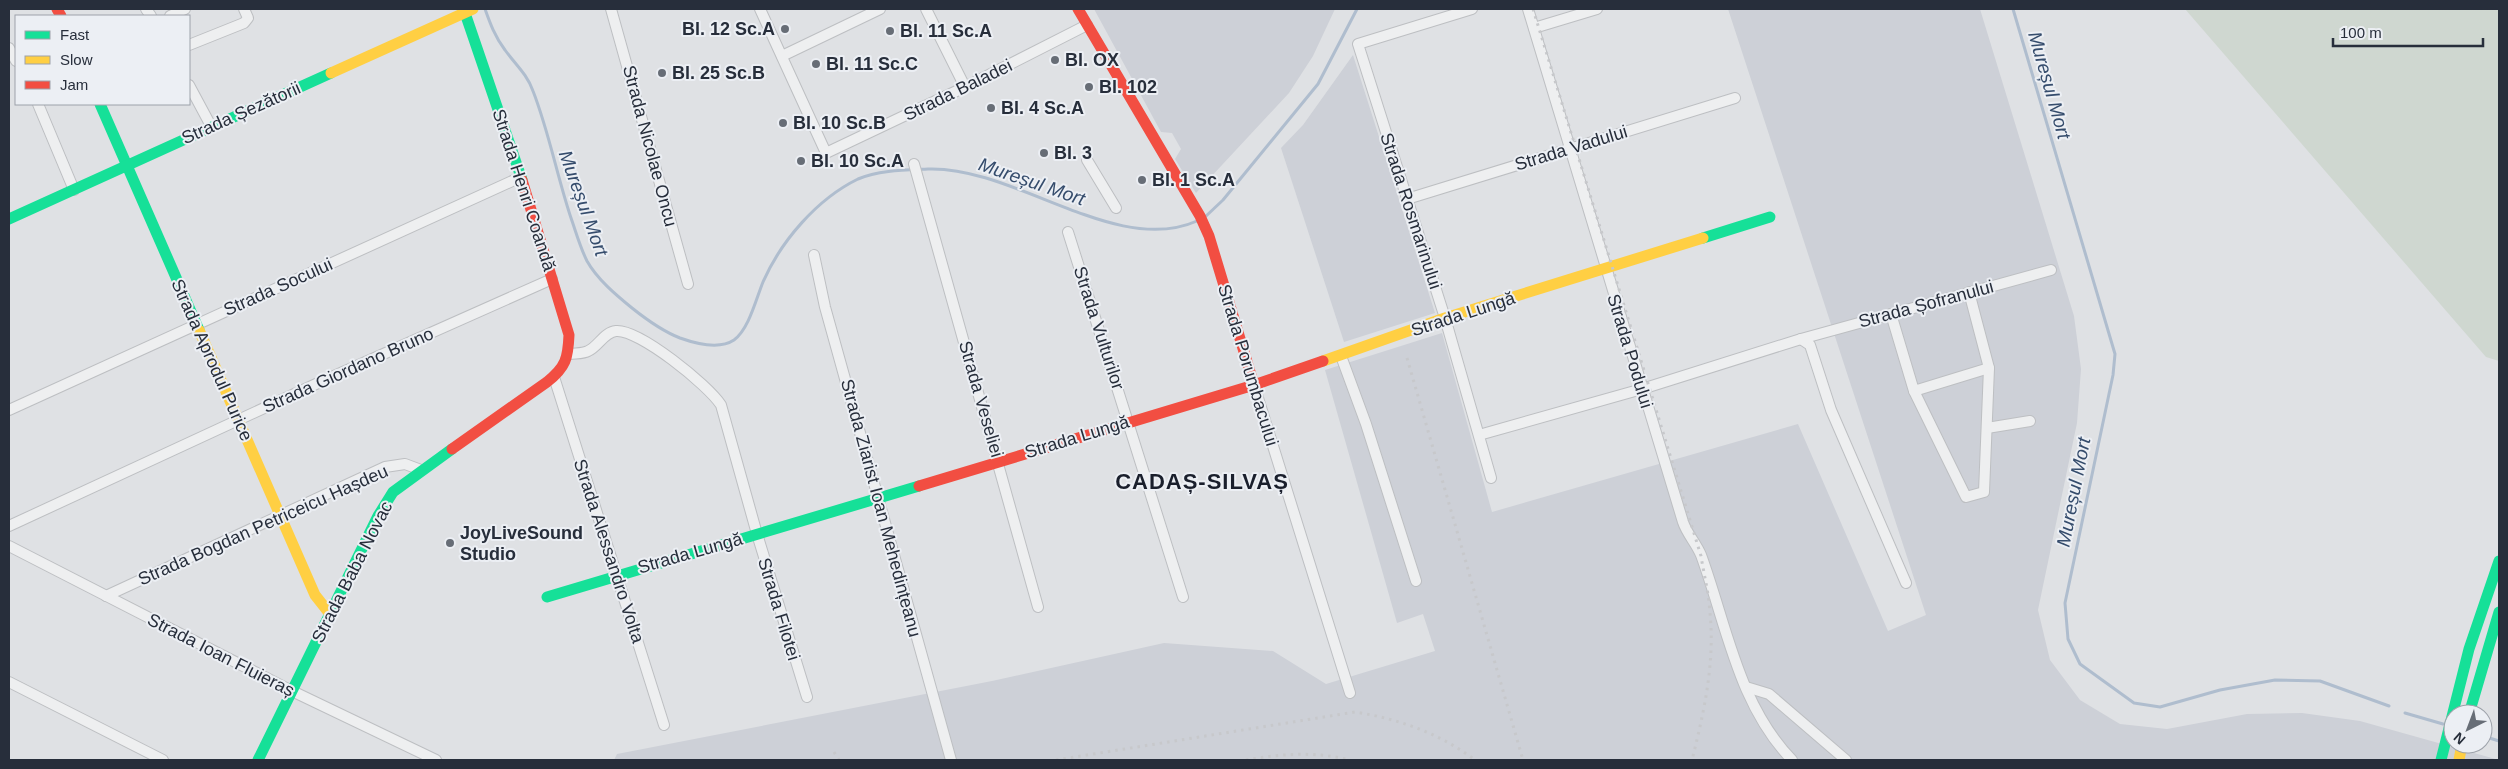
<svg xmlns="http://www.w3.org/2000/svg" width="2508" height="769" font-family="Helvetica,sans-serif">
<style>
.built{fill:#cdd0d7}
.green{fill:#cfd7d0}
.lines{fill:none;stroke-linecap:round;stroke-linejoin:round}
.stream{stroke:#afbdce;stroke-width:3}
.street-casing{stroke:#bdbfc2;stroke-width:12}
.street{stroke:#eeeff0;stroke-width:10}
.fast{stroke:#16e098;stroke-width:11}
.slow{stroke:#ffcf43;stroke-width:11}
.jam{stroke:#f24e42;stroke-width:11}
.rail{stroke:#c7c8cb;stroke-width:3;stroke-dasharray:2.5 5;stroke-linecap:butt}
.poi-dot{fill:#676d76;stroke:#eceff4;stroke-width:2}
.labels{text-anchor:middle;stroke-width:4;stroke-linejoin:round;paint-order:stroke}
.poi-label{font-size:18px;font-weight:bold;fill:#272e3b;stroke:#eceff4;text-anchor:start}
.street-label{font-size:18px;fill:#272e3b;stroke:#eceff4}
.water-label{font-size:19px;font-style:italic;fill:#354c6c;stroke:#eceff4}
.district-label{font-size:22px;font-weight:bold;letter-spacing:1px;fill:#1a1f2c;stroke:#eceff4}
</style>
<rect width="100%" height="100%" fill="#dfe1e4"/>
<g class="built">
<polygon points="1094,9 1335,9 1313,56 1289,93 1196,193 1175,159 1181,149 1172,133 1161,132"/>
<polygon points="1728,9 1980,9 2074,316 2081,369 2077,423 2038,610 2050,660 2080,700 2120,724 2167,729 2247,714 2302,713 2360,721 2499,760 614,760 617,754 992,681 1164,643 1273,651 1326,684 1435,651 1423,614 1397,623 1325,370 1442,333 1492,512 1798,424 1888,631 1926,615"/>
<polygon points="1353,55 1435,313 1344,342 1281,148 1303,125"/>
</g>
<polygon class="green" points="2185,9 2499,9 2499,361 2486,357"/>
<g class="lines">
<g class="stream">
<path d="M485 9C490 23 495 37 505 50 515 64 527 74 533 91 549 132 557 176 571 218 576 232 580 247 587 261 597 279 616 295 632 308 647 320 662 331 680 338 694 343 719 350 734 340 749 329 756 299 763 282 781 241 817 199 858 179 879 170 906 170 928 169 1015 166 1116 257 1197 221"/>
<polyline points="2013,9 2115,354 2113,375 2065,603 2068,639 2080,664 2134,703 2160,707 2220,690 2275,680 2320,681 2389,706"/>
<polyline points="1205,217 1223,200 1318,84 1357,9"/>
<polyline points="2405,713 2443,724"/>
<polyline points="2483,736 2499,741"/>
</g>
<g class="street-casing">
<g id="street">
<polyline points="146,9 151,16"/>
<polyline points="611,9 688,284"/>
<polyline points="760,9 826,153 965,87 1087,25"/>
<polyline points="926,9 965,87"/>
<polyline points="1472,9 1358,44 1445,318 1491,478"/>
<path d="M1528 9 1683 522C1687 534 1696 543 1701 555 1727 626 1738 704 1792 760"/>
<polyline points="170,16 185,9"/>
<polyline points="1534,28 1597,9"/>
<polyline points="189,45 244,23 248,18 244,9"/>
<polyline points="9,48 16,61"/>
<polyline points="782,56 880,9"/>
<polyline points="189,85 211,126"/>
<polyline points="38,104 74,190"/>
<polyline points="1087,160 1116,208"/>
<polyline points="914,164 1038,607"/>
<polyline points="1407,199 1735,98"/>
<polyline points="1068,232 1183,597"/>
<polyline points="814,255 825,307 951,760"/>
<polyline points="1891,314 1914,391 1989,368 1969,292"/>
<polyline points="1801,339 1810,345 1831,410 1906,583"/>
<path d="M569 354C576 353 583 354 588 351 598 347 604 332 616 331 639 329 708 385 721 405L757 534 807 697"/>
<polyline points="1341,356 1366,424 1416,581"/>
<polyline points="554,377 664,725"/>
<polyline points="1254,385 1350,693"/>
<polyline points="1914,391 1966,497 1984,492 1989,368"/>
<polyline points="9,410 521,177"/>
<polyline points="1987,428 2030,421"/>
<polyline points="1479,435 1642,389 1801,339 2051,270"/>
<polyline points="9,526 316,384 552,279"/>
<polyline points="9,546 292,691 436,760"/>
<polyline points="106,596 385,467 405,464 421,470"/>
<polyline points="9,682 163,760"/>
<polyline points="1746,687 1769,694 1846,760"/>
</g>
</g>
<use href="#street" class="street"/>
<g class="fast">
<polyline points="465,13 522,180"/>
<polyline points="100,104 199,330"/>
<polyline points="9,219 331,73"/>
<polyline points="1703,238 1770,217"/>
<polyline points="547,597 919,486"/>
<polyline points="2469,714 2499,612"/>
<polyline points="258,760 378,516 393,492 452,449"/>
<polyline points="2441,760 2469,649 2499,561"/>
</g>
<g class="slow">
<polyline points="331,73 473,9"/>
<polyline points="199,330 315,595 330,614"/>
<polyline points="1323,361 1445,318 1703,238"/>
<polyline points="2459,760 2462,744"/>
</g>
<g class="jam">
<polyline points="57,9 61,16"/>
<polyline points="1078,9 1200,216 1209,236 1254,385"/>
<path d="M452 449 547 382C566 367 568 358 569 335L522 180"/>
<polyline points="919,486 1254,385 1323,361"/>
</g>
<g class="rail">
<path d="M1533 9 1701 556C1704 575 1709 594 1710 613 1715 663 1704 712 1692 760"/>
<polyline points="1407,358 1523,760"/>
<polyline points="834,752 839,760"/>
<path d="M1056 760 1355 712C1399 719 1439 733 1475 760"/>
<path d="M1246 760C1280 754 1316 751 1349 760"/>
</g>
</g>
<g class="poi-dot">
<circle cx="785" cy="29" r="5"/>
<circle cx="890" cy="31" r="5"/>
<circle cx="1055" cy="60" r="5"/>
<circle cx="816" cy="64" r="5"/>
<circle cx="662" cy="73" r="5"/>
<circle cx="1089" cy="87" r="5"/>
<circle cx="991" cy="108" r="5"/>
<circle cx="783" cy="123" r="5"/>
<circle cx="1044" cy="153" r="5"/>
<circle cx="801" cy="161" r="5"/>
<circle cx="1142" cy="180" r="5"/>
<circle cx="450" cy="543" r="5"/>
</g>
<g class="labels">
<g class="poi-label">
<text x="775" y="35" text-anchor="end">Bl. 12 Sc.A</text>
<text x="900" y="37">Bl. 11 Sc.A</text>
<text x="1065" y="66">Bl. OX</text>
<text x="826" y="70">Bl. 11 Sc.C</text>
<text x="672" y="79">Bl. 25 Sc.B</text>
<text x="1099" y="93">Bl. 102</text>
<text x="1001" y="114">Bl. 4 Sc.A</text>
<text x="793" y="129">Bl. 10 Sc.B</text>
<text x="1054" y="159">Bl. 3</text>
<text x="811" y="167">Bl. 10 Sc.A</text>
<text x="1152" y="186">Bl. 1 Sc.A</text>
<text x="460" y="539">JoyLiveSound<tspan x="460" dy="21">Studio</tspan></text>
</g>
<g class="street-label">
<text transform="translate(958 90) rotate(-26)" y="6">Strada Baladei</text>
<text transform="translate(241 113) rotate(-24)" y="6">Strada Șezătorii</text>
<text transform="translate(650 146) rotate(75)" y="6">Strada Nicolae Oncu</text>
<text transform="translate(1571 148) rotate(-17)" y="6">Strada Vadului</text>
<text transform="translate(524 190) rotate(72)" y="6">Strada Henri Coandă</text>
<text transform="translate(1411 211) rotate(72)" y="6">Strada Rosmarinului</text>
<text transform="translate(278 287) rotate(-24)" y="6">Strada Socului</text>
<text transform="translate(1926 304) rotate(-15)" y="6">Strada Șofranului</text>
<text transform="translate(1463 314) rotate(-18)" y="6">Strada Lungă</text>
<text transform="translate(1099 328) rotate(72)" y="6">Strada Vulturilor</text>
<text transform="translate(1630 351) rotate(73)" y="6">Strada Podului</text>
<text transform="translate(212 360) rotate(66)" y="6">Strada Aprodul Purice</text>
<text transform="translate(1248 365) rotate(73)" y="6">Strada Porumbacului</text>
<text transform="translate(348 370) rotate(-24)" y="6">Strada Giordano Bruno</text>
<text transform="translate(981 399) rotate(74)" y="6">Strada Veseliei</text>
<text transform="translate(1077 437) rotate(-17)" y="6">Strada Lungă</text>
<text transform="translate(881 508) rotate(75)" y="6">Strada Ziarist Ioan Mehedințeanu</text>
<text transform="translate(263 525) rotate(-24)" y="6">Strada Bogdan Petriceicu Hașdeu</text>
<text transform="translate(609 551) rotate(72)" y="6">Strada Alessandro Volta</text>
<text transform="translate(690 553) rotate(-16)" y="6">Strada Lungă</text>
<text transform="translate(352 572) rotate(-63)" y="6">Strada Baba Novac</text>
<text transform="translate(779 609) rotate(73)" y="6">Strada Filotei</text>
<text transform="translate(221 655) rotate(27)" y="6">Strada Ioan Fluieraș</text>
</g>
<g class="water-label">
<text transform="translate(2050 85) rotate(74)" y="7">Mureșul Mort</text>
<text transform="translate(1032 181) rotate(19)" y="7">Mureșul Mort</text>
<text transform="translate(584 203) rotate(70)" y="7">Mureșul Mort</text>
<text transform="translate(2073 492) rotate(-79)" y="7">Mureșul Mort</text>
</g>
<g class="district-label">
<text x="1202" y="489">CADAȘ-SILVAȘ</text>
</g>
</g>
<rect width="2508" height="769" fill="none" stroke="#272e3b" stroke-width="20"/>
<rect x="15" y="15" width="175" height="90" fill="#eceff4" stroke="#9da2aa"/>
<rect x="25" y="31" width="25" height="8" fill="#16e098" stroke="#9da2aa"/>
<text x="60" y="40" font-size="15" fill="#272e3b">Fast</text>
<rect x="25" y="56" width="25" height="8" fill="#ffcf43" stroke="#9da2aa"/>
<text x="60" y="65" font-size="15" fill="#272e3b">Slow</text>
<rect x="25" y="81" width="25" height="8" fill="#f24e42" stroke="#9da2aa"/>
<text x="60" y="90" font-size="15" fill="#272e3b">Jam</text>
<g transform="translate(2468 729) rotate(222)"><circle r="24" fill="#eceff4" stroke="#9da2aa"/>
<path d="M0-4L9 19L0 12L-9 19Z" fill="#676d76"/>
<text y="-8" font-size="14" font-weight="bold" text-anchor="middle" fill="#272e3b">N</text>
</g>
<path d="M2333 38v8h150v-8" fill="none" stroke="#272e3b" stroke-width="2.5"/>
<text x="2340" y="38" font-size="15" fill="#272e3b" stroke="#eceff4" stroke-width="4" paint-order="stroke">100 m</text>
</svg>
